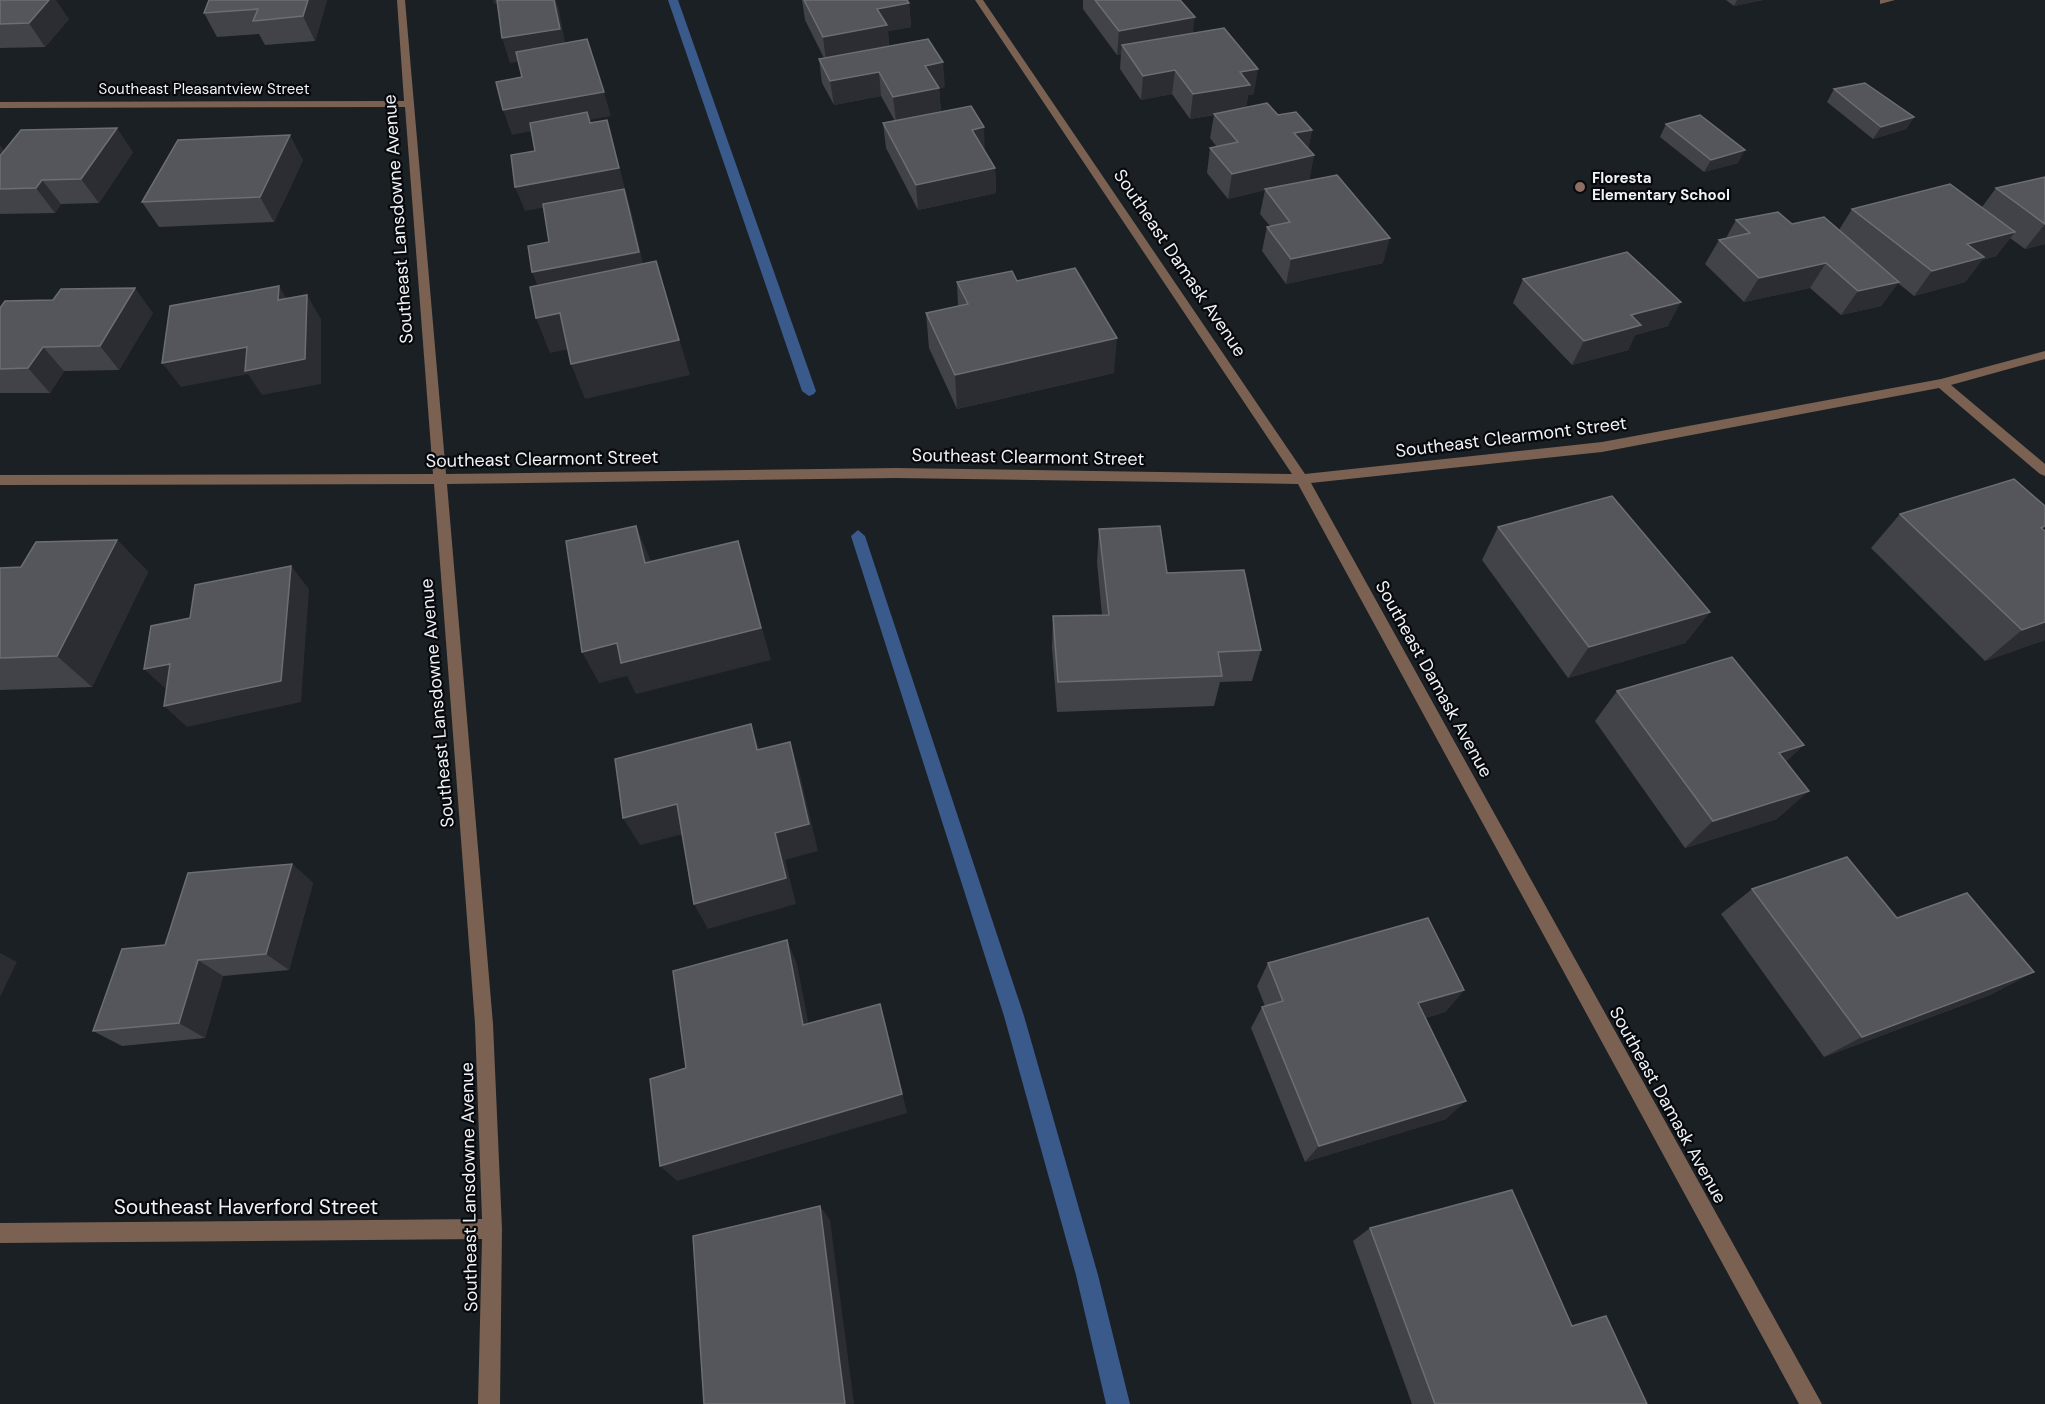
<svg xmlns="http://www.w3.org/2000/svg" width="2045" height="1404" font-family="'DM Sans',sans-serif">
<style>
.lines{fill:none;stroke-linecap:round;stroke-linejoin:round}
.stream{fill:#3a5a8b;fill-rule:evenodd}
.lane{fill:#7a6152;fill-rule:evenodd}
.street{fill:#7a6152;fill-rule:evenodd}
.wall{fill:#424249}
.shaded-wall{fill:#2b2d33}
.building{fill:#55555c;stroke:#6d6e74;stroke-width:1.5}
.education-dot{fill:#8d6e63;stroke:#07090c;stroke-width:2}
.labels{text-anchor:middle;stroke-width:4.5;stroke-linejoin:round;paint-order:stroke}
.far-street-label{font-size:15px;fill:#eff2f6;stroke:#07090c}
.far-poi-label{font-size:15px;font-weight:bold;fill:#eff2f6;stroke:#07090c;text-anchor:start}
.street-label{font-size:18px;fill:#eff2f6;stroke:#07090c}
.near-street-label{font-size:21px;fill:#eff2f6;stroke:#07090c}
</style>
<rect width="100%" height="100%" fill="#1b2025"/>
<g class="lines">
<g class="stream">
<polygon points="668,0 678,0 816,391 814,394 809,396 802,391"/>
<polygon points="858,530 865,536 1024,1016 1098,1275 1130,1404 1106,1404 1076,1275 1004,1016 851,536"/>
</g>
<polygon class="lane" points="1880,0 1895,0 1880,4"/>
<polygon class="street" points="397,0 405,0 446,474 896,468 1292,474 975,0 983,0 1305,474 1602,442 1941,379 2045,351 2045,359 1951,385 2045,464 2045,476 2040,474 1939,388 1602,452 1311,483 1822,1404 1799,1404 1298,484 896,478 447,484 493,1024 502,1229 500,1404 478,1404 482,1239 0,1243 0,1223 482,1219 475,1024 434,484 0,485 0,475 433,474 405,107 0,108 0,102 404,101"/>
</g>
<g class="wall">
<polygon points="0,0 69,19 45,47 0,48"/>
<polygon points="209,0 327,0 315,41 265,45 259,34 217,37 204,13"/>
<polygon points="802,0 907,0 909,3 911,27 888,31 889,46 945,87 939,88 941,112 985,151 995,168 996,193 918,210 886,148 883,123 895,121 881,96 834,105 822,83 819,59 824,58 805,20"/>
<polygon points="1083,0 1180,0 1193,33 1254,94 1248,95 1246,107 1278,115 1312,130 1308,149 1314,155 1309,180 1383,263 1286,284 1262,251 1267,227 1270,226 1260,214 1265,190 1228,199 1207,173 1210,148 1217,147 1210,138 1214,115 1190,119 1172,94 1141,100 1120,69 1121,54 1117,55 1083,9"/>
<polygon points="1726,0 1763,0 1734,6"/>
<polygon points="1834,89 1914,117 1906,129 1873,139 1827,102"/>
<polygon points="1666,124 1738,163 1704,172 1660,137"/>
<polygon points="0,146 4,151 133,152 99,203 61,204 55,213 0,214"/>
<polygon points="303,160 274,222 159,227 142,202"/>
<polygon points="2045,177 2045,244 2025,249 2010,238 1996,256 1982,260 1965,282 1914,296 1898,283 1881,306 1841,315 1810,288 1744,302 1705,264 1719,240 1726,238 1736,220 1792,224 1839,230 1852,209 1982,207 1996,188"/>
<polygon points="1523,279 1668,326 1635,335 1628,350 1572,365 1513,303"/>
<polygon points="1017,281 1114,373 957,409 929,348 926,313 958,306 957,282"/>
<polygon points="53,300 153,313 119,370 64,371 50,393 0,393 0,308"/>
<polygon points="1900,514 2045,640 1985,661 1871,548"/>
<polygon points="1498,527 1710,612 1685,643 1568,678 1482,560"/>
<polygon points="1099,529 1167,573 1261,650 1252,681 1220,682 1214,706 1057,712 1052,648 1053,616 1102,615 1097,562"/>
<polygon points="117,540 148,572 92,687 0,690 0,568 21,567"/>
<polygon points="1617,691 1786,762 1777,819 1685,848 1595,721"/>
<polygon points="292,864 313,883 289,970 223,976 205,1038 122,1046 93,1031"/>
<polygon points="1752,889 1897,918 2034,972 1990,995 1824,1057 1721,914"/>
<polygon points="1268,963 1464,990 1445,1012 1425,1018 1446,1119 1305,1162 1251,1028 1262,1007 1265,1006 1257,986"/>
<polygon points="1370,1228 1572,1326 1647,1404 1412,1404 1353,1241"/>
</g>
<g class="shaded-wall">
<polygon points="49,0 56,0 69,19 45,47 29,23"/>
<polygon points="308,0 327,0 315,41 303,16"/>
<polygon points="493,0 522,0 494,4"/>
<polygon points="554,0 556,0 559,10 567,54 510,63 502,38"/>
<polygon points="1737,0 1763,0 1734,6"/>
<polygon points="909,3 911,27 888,31 889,49 826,61 823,37 877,9"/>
<polygon points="1195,17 1192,41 1122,45 1121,54 1117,55 1119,31"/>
<polygon points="943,62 945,87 927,90 925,66"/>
<polygon points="1258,69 1254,94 1248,95 1246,109 1190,119 1193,94 1240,72"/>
<polygon points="1175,70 1172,94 1141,100 1143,76"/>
<polygon points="879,72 881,96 834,105 830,81"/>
<polygon points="939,88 941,112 896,121 893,97"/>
<polygon points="604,92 611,116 590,120 595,137 589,120 512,135 503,110"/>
<polygon points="1914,117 1906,129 1873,139 1881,127"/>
<polygon points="607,120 614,145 626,193 632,214 646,277 542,297 532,272 625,193 525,211 515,187"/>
<polygon points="984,127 985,152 972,130"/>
<polygon points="117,128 133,152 99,203 81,179"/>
<polygon points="1312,130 1307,154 1294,133"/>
<polygon points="290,135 303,160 274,222 260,197"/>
<polygon points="0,146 5,152 0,158"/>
<polygon points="1745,150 1738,163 1704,172 1711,160"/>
<polygon points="1314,155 1309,180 1228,199 1232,174"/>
<polygon points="995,168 996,193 918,210 916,185"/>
<polygon points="42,180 61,204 55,213 36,188"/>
<polygon points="2045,224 2045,244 2025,249"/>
<polygon points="2015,232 1996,256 1982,260 1965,282 1914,296 1932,271 1967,244"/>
<polygon points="1390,238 1383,263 1286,284 1291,259"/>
<polygon points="656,261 690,375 585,399 571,364"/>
<polygon points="1826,263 1810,288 1744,302 1759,278"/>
<polygon points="1899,282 1881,306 1841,315 1858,291"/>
<polygon points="279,286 294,311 278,300"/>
<polygon points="135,288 153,313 119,370 100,346"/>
<polygon points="307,295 321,319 321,384 262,395 248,374 181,387 162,363"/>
<polygon points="1681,302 1668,326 1635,335 1628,350 1572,365 1584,341 1631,315"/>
<polygon points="560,313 574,348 550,353 536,318"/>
<polygon points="1117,338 1114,373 957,409 955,375"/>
<polygon points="43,347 64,371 50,393 28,368"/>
<polygon points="636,526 650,559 658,596 645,563"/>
<polygon points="117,540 148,572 92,687 57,656"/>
<polygon points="738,541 771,660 636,694 627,676 599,683 582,652"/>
<polygon points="291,566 309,589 301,702 187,727 164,706"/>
<polygon points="1710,612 1685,643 1568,678 1589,647"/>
<polygon points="2045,622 2045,640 1985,661 2022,630"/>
<polygon points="170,664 167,690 144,669"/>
<polygon points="751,724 761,754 757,750"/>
<polygon points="790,742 799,771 818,851 785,860 796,904 708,929 694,904 775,833"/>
<polygon points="1804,745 1773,774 1779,753"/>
<polygon points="1809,791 1777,819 1685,848 1713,821"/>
<polygon points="677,804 691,832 640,845 623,818"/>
<polygon points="292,864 313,883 289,970 266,954"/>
<polygon points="787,940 797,964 813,1046 803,1025"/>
<polygon points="0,953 17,962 0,997"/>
<polygon points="198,960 223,976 205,1038 179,1023"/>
<polygon points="2034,972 1990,995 1824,1057 1862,1037"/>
<polygon points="1464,990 1445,1012 1400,1025 1418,1003"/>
<polygon points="880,1004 886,1025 907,1113 677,1181 660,1166"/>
<polygon points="1466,1101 1446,1119 1305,1162 1319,1146"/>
<polygon points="820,1206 830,1220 854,1404 845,1404"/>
</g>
<g class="building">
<polygon points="0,0 49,0 29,23 0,24"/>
<polygon points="209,0 308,0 303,16 253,21 258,9 204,13"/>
<polygon points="497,0 554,0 560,29 502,38"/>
<polygon points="804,0 907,0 909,3 877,9 887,25 823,37"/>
<polygon points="1095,0 1180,0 1195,17 1119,31"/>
<polygon points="1224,28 1258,69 1240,72 1250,85 1193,94 1175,70 1143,76 1122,45"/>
<polygon points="587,39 604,92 503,110 496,82 522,77 516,52"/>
<polygon points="928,39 943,62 925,66 939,88 893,97 879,72 830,81 819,59"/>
<polygon points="1865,83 1914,117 1881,127 1834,89"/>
<polygon points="1267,103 1278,115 1296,112 1312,130 1294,133 1314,155 1232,174 1210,148 1238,142 1214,114"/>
<polygon points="971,106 984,127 972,130 995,168 916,185 883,123"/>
<polygon points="587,112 590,123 607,120 619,168 515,187 511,155 535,151 530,123"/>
<polygon points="1700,115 1745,150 1711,160 1666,124"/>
<polygon points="117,128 81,179 42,180 36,188 0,189 0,156 21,130"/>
<polygon points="290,135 260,197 142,202 178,140"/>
<polygon points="1337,175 1390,238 1291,259 1267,227 1290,222 1265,189"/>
<polygon points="2045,177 2045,224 1996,188"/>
<polygon points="1950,184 2015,232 1967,244 1984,257 1932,271 1852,209"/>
<polygon points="624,189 639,252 532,272 528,246 549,242 543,204"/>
<polygon points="1778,212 1792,224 1824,217 1899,282 1858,291 1826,263 1759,278 1719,240 1750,233 1736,220"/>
<polygon points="1627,252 1681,302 1631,315 1641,325 1584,341 1523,279"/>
<polygon points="656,261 679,340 571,364 560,313 536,318 530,287"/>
<polygon points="1075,268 1117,338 955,375 926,313 968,304 957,282 1012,271 1017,281"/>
<polygon points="279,286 278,300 307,295 305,359 245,371 247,347 162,363 170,306"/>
<polygon points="135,288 100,346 43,347 28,368 0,369 0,308 5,301 53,300 61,289"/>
<polygon points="2014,479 2045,506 2045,526 2041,528 2045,531 2045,622 2022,630 1900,514"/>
<polygon points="1612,496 1710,612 1589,647 1498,527"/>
<polygon points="636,526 645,563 738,541 761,628 621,663 617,643 582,652 566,541"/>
<polygon points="1160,526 1167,573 1244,570 1261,650 1218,652 1222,676 1058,682 1053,616 1109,615 1099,529"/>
<polygon points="117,540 57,656 0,658 0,568 21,567 36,542"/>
<polygon points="291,566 281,681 164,706 170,664 144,669 151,626 190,618 195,585"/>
<polygon points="1732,657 1804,745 1779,753 1809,791 1713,821 1617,691"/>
<polygon points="751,724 757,750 790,742 809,824 775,833 786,878 694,904 677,804 623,818 615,759"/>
<polygon points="1847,857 1897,918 1967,893 2034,972 1862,1037 1752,889"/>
<polygon points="292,864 266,954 198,960 179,1023 93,1031 122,949 165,945 188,873"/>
<polygon points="1428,918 1464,990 1418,1003 1466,1101 1319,1146 1262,1007 1283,1001 1268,963"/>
<polygon points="787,940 803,1025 880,1004 902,1094 660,1166 650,1079 686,1068 673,971"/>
<polygon points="1512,1190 1572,1326 1606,1316 1647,1404 1435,1404 1370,1228"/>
<polygon points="820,1206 845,1404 704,1404 693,1236"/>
</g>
<circle class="education-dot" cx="1580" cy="187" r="6"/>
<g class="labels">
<g class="far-street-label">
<text x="204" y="94">Southeast Pleasantview Street</text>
</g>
<g class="far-poi-label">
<text x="1592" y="183">Floresta<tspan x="1592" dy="17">Elementary School</tspan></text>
</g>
<g class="street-label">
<text transform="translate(398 219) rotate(-94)" y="6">Southeast Lansdowne Avenue</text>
<text transform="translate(1180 263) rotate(56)" y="6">Southeast Damask Avenue</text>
<text transform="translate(1511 437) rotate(-7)" y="6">Southeast Clearmont Street</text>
<text transform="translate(1028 457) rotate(1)" y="6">Southeast Clearmont Street</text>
<text transform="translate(542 459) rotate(-1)" y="6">Southeast Clearmont Street</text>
<text transform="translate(1434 679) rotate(61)" y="6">Southeast Damask Avenue</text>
<text transform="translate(437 703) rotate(-95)" y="6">Southeast Lansdowne Avenue</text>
<text transform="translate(1668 1105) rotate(61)" y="6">Southeast Damask Avenue</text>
<text transform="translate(469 1187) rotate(-91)" y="6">Southeast Lansdowne Avenue</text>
</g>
<g class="near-street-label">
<text x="246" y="1214">Southeast Haverford Street</text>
</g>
</g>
</svg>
